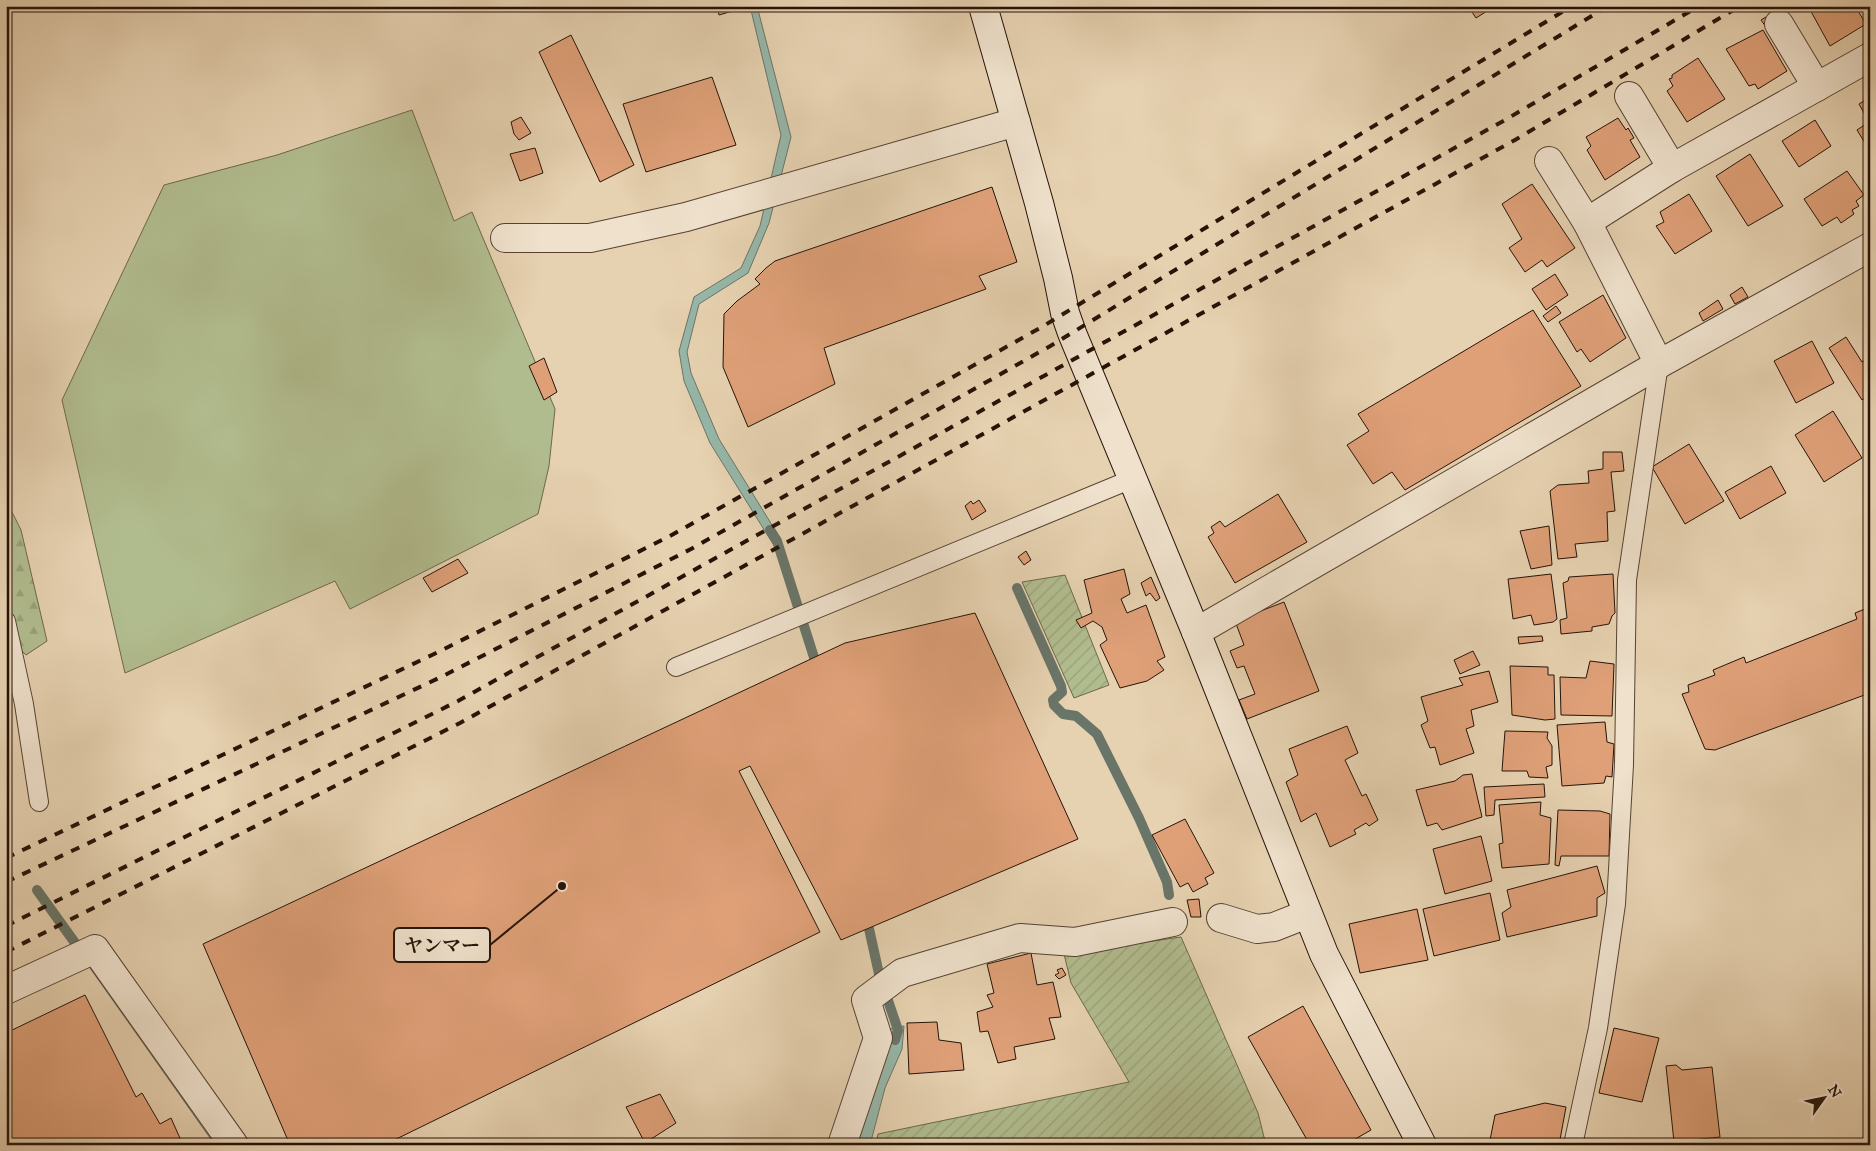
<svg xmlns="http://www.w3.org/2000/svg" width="1876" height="1151" font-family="'IM FELL Great Primer','Noto Serif JP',serif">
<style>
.forest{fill:url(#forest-firs);stroke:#6c684b}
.garden{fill:url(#garden-furrows);stroke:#6c684b}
.pitch{fill:#b1bc8e;stroke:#6c684b}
.water{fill:#96b7a9;stroke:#697569}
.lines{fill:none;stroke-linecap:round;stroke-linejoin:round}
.stream{stroke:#697569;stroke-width:10}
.building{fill:#dfa078;stroke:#261308}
.lane-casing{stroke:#564232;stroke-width:20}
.street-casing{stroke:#564232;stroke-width:30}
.secondary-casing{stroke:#261308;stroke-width:30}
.lane{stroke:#efe1cc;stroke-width:18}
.street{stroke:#efe1cc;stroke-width:28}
.secondary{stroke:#efe1cc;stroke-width:28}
.rail{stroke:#261308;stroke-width:4;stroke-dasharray:9 9;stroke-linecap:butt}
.leader{fill:none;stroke:#261308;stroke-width:2}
.callout-dot{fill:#261308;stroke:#efe1cc;stroke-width:2}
.callout{fill:#efe1cc;stroke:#261308;stroke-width:2}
.callout-label{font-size:19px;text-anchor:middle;font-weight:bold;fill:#261308}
</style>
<defs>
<pattern id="forest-firs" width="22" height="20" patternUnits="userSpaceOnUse" patternTransform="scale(1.25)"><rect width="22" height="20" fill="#b1bc8e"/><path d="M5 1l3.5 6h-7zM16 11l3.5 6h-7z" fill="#98a179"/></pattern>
<pattern id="garden-furrows" width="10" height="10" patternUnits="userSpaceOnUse" patternTransform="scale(1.25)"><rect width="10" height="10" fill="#b1bc8e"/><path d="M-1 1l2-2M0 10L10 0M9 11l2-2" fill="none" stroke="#98a179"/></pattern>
</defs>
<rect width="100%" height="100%" fill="#e6d1b0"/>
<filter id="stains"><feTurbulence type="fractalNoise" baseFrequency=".004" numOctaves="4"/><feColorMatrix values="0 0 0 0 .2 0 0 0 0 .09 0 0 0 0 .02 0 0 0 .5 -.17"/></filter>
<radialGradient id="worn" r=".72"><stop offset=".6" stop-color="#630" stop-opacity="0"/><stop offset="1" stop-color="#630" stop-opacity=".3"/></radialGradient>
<polygon class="forest" points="6,500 21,530 47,641 26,655 20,649 6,590"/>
<g class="garden">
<polygon points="1065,575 1109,685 1074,698 1022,582"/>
<polygon points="1181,937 1258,1113 1266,1145 876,1145 878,1134 1129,1082 1071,983 1064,954"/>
</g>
<polygon class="pitch" points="412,110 454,221 472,212 555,409 549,466 538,514 350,609 335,581 125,673 62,400 164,185 277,155"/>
<g class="water">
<polygon points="750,6 757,6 791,137 769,223 748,273 699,304 687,352 691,373 719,439 780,538 773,544 710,443 684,381 679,351 694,297 741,268 760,226 781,135"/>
<polygon points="94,965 222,1145 215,1145 90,968"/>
<polygon points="904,1026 902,1049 885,1088 870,1145 857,1145 889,1029"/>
</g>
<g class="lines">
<g class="stream">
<polyline points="770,530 777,541 818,670"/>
<polyline points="1017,588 1061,686 1062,692 1053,700 1054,705 1063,714 1076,716 1097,734 1139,818 1167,882 1169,895"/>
<polyline points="37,890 83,954"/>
<polyline points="866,915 879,974 898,1030 895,1040"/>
</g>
</g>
<g class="building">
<polygon points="717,6 742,6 743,8 719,15"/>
<polygon points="1468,6 1495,6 1476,18"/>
<polygon points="1808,6 1855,6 1866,24 1830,46"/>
<polygon points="1766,17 1771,24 1766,27 1761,20"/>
<polygon points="1763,30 1787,71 1758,89 1755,84 1749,86 1726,49"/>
<polygon points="571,35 634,165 600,182 539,52"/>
<polygon points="1698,58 1725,99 1687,122 1667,91 1673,86 1669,79 1672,78 1672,75"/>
<polygon points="712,77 736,145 646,172 623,104"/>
<polygon points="1870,97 1870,140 1865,143 1857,130 1869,122 1859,104"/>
<polygon points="521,117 531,133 519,140 514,134 511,122"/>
<polygon points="1618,118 1626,130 1628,128 1634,138 1630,140 1640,157 1605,180 1587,150 1591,146 1586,137"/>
<polygon points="1815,120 1831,146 1799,167 1782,141"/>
<polygon points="535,148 543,173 520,181 510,154"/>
<polygon points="1750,154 1783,206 1748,226 1716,176"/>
<polygon points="1847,171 1864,195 1856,201 1859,206 1852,210 1854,214 1841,223 1837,217 1822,226 1804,199"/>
<polygon points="1532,184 1575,248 1547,267 1542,260 1525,272 1509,248 1522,239 1502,204"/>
<polygon points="992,187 1017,262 979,276 986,289 824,348 835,384 748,427 723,367 724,314 737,301 760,284 755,279 766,268 775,261"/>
<polygon points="1689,194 1712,231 1675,254 1656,226 1664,222 1660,212"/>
<polygon points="1555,274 1568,295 1546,310 1532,289"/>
<polygon points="1742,287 1748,297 1735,304 1730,295"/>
<polygon points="1603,295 1626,338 1590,362 1581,349 1577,352 1559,322"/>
<polygon points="1718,300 1723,309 1703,321 1699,313"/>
<polygon points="1556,306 1561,313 1548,322 1543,316"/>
<polygon points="1533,310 1581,386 1405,490 1392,472 1373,484 1347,445 1369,431 1358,414"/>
<polygon points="1846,337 1862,362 1870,357 1870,395 1862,400 1829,348"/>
<polygon points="1812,341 1834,383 1796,403 1774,361"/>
<polygon points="544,358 557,392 544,400 529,366"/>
<polygon points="1833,411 1862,458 1824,482 1795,435"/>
<polygon points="1689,444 1724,501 1685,524 1652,467"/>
<polygon points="1603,452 1622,452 1624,471 1611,472 1615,511 1607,512 1608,541 1575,544 1577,557 1558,559 1550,491 1558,485 1589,483 1588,471 1603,469"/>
<polygon points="1771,466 1786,493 1740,519 1725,492"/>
<polygon points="1278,494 1307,542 1235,583 1208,537 1214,533 1211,527 1220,521 1225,527"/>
<polygon points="979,500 986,511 972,520 965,506 971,501 973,504"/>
<polygon points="1549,526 1552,565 1531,569 1520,531"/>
<polygon points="1026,551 1031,560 1024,565 1018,557"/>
<polygon points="458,559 468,573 432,592 423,578"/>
<polygon points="1124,569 1130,594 1121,599 1127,613 1146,605 1165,657 1157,661 1164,670 1147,681 1120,688 1100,645 1107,640 1102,627 1093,621 1081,628 1076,620 1092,613 1084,580"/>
<polygon points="1551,574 1557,619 1553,622 1534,625 1531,615 1513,619 1508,579"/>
<polygon points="1613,574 1615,613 1612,616 1609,624 1592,627 1592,631 1561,634 1560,620 1567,618 1563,583 1568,581 1569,577"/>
<polygon points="1151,577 1160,598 1156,601 1150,593 1146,596 1141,583"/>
<polygon points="1284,602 1319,691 1247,719 1239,700 1255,694 1244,666 1237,668 1230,651 1244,645 1235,621"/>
<polygon points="1870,607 1870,693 1715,750 1705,749 1682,694 1689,692 1688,685 1715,675 1713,670 1744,657 1746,663 1857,619 1855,613"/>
<polygon points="975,613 1078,839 841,940 750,766 739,771 820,932 384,1145 290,1145 203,944 845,643"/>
<polygon points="1542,636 1543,641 1519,644 1518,637"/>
<polygon points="1473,651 1480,665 1460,674 1454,660"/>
<polygon points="1590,661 1614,664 1612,716 1561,715 1560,677 1586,678"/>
<polygon points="1510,666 1548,667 1548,675 1554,675 1555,719 1545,720 1512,715"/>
<polygon points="1489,671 1498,702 1471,710 1474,726 1466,729 1474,753 1440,765 1435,747 1430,748 1421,725 1428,721 1421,697 1463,685 1459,678"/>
<polygon points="1605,722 1607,742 1614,744 1612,777 1606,776 1604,783 1562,786 1557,725"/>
<polygon points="1347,726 1358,753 1345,760 1362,796 1366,794 1378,820 1369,826 1366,823 1354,830 1356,834 1330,847 1316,813 1301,822 1286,782 1298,775 1289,749"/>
<polygon points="1505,731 1548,732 1547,738 1552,746 1552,765 1546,767 1548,778 1529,777 1527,771 1502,771"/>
<polygon points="1472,774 1482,817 1442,830 1437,823 1427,826 1416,790 1455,781 1463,775"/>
<polygon points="1544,784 1545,797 1495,800 1494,815 1486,816 1484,787"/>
<polygon points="1541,802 1540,815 1551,818 1549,864 1502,868 1499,844 1503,843 1499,805"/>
<polygon points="1558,810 1600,811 1610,814 1609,856 1561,856 1559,866 1555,865"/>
<polygon points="1185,819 1214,873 1205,878 1208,884 1193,892 1188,883 1180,887 1152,835"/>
<polygon points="1481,836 1492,881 1445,894 1433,849"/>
<polygon points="1597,866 1605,893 1597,898 1597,916 1507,937 1502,913 1511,907 1507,890"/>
<polygon points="1490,893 1500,940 1434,956 1423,909"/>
<polygon points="1199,899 1201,917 1191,917 1187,900"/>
<polygon points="1417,909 1428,960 1360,973 1349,924"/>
<polygon points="1031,953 1037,985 1053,982 1061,1017 1049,1018 1055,1039 1014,1047 1016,1059 998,1063 988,1031 980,1032 977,1012 993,1007 987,995 994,993 987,964"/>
<polygon points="1062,968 1066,975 1059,979 1055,975 1059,973 1057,970"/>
<polygon points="85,995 136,1097 142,1093 160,1124 171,1118 183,1145 6,1145 6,1033"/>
<polygon points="1303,1006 1371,1130 1345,1145 1310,1145 1248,1037"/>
<polygon points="937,1022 939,1040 961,1043 964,1070 909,1074 907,1023"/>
<polygon points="1614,1028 1659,1038 1642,1102 1599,1093"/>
<polygon points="1676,1065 1682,1070 1712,1067 1720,1137 1674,1142 1666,1066"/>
<polygon points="660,1094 676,1123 645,1143 626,1107"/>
<polygon points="1545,1103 1566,1107 1559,1145 1489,1145 1495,1115"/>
<polygon points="815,1139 825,1145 814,1145"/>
</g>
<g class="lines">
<g class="lane-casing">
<g id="lane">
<polyline points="6,621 24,704 39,802"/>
<polyline points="676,667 1132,479"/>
<polyline points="1573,1145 1598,1028 1616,904 1624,765 1627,580 1659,364"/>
</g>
</g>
<g class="street-casing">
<g id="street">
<polyline points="1779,24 1817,87"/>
<polyline points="1629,96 1672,168"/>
<polyline points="1549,161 1587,222"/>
<polyline points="505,238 590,238 686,217 1016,122"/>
<polyline points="1659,364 1587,222 1672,168 1870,57"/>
<polyline points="1196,632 1659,364 1870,247"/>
<polyline points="1221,918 1257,929 1274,927 1307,914"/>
<polyline points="6,990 95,949 234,1145"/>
<polyline points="842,1145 878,1038 866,1000 902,973 1020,938 1075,942 1173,922"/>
</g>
</g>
<g class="secondary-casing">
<polyline id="secondary" points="983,6 1039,203 1058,278 1065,313 1072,333 1196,632 1324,954 1422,1145"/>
</g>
<use href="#lane" class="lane"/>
<use href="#street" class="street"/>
<use href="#secondary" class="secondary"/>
<g class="rail">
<polyline points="6,858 432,655 670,536 1040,328 1572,6"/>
<polyline points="6,882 441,677 691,549 1052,345 1608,6"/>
<polyline points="6,926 458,701 1505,120 1699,6"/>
<polyline points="6,952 460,723 1515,140 1740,6"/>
</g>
</g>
<path class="leader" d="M562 886L490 945"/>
<circle class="callout-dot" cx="562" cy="886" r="5"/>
<rect class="callout" x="394" y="928" width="96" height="34" rx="5"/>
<g class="callout-label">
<text x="442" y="952">ヤンマー</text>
</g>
<rect width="1876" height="1151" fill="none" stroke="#e6d1b0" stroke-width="25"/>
<rect x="8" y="8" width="1861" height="1136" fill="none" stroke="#261308" stroke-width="2.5"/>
<rect x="12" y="12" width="1851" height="1126" fill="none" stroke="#261308"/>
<g transform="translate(1824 1098) rotate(57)" stroke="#efe1cc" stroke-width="4" paint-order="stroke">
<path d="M0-4L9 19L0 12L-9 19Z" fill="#261308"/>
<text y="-8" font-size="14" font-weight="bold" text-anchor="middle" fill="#261308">N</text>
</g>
<rect width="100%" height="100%" filter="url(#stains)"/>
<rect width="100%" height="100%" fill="url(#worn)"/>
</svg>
